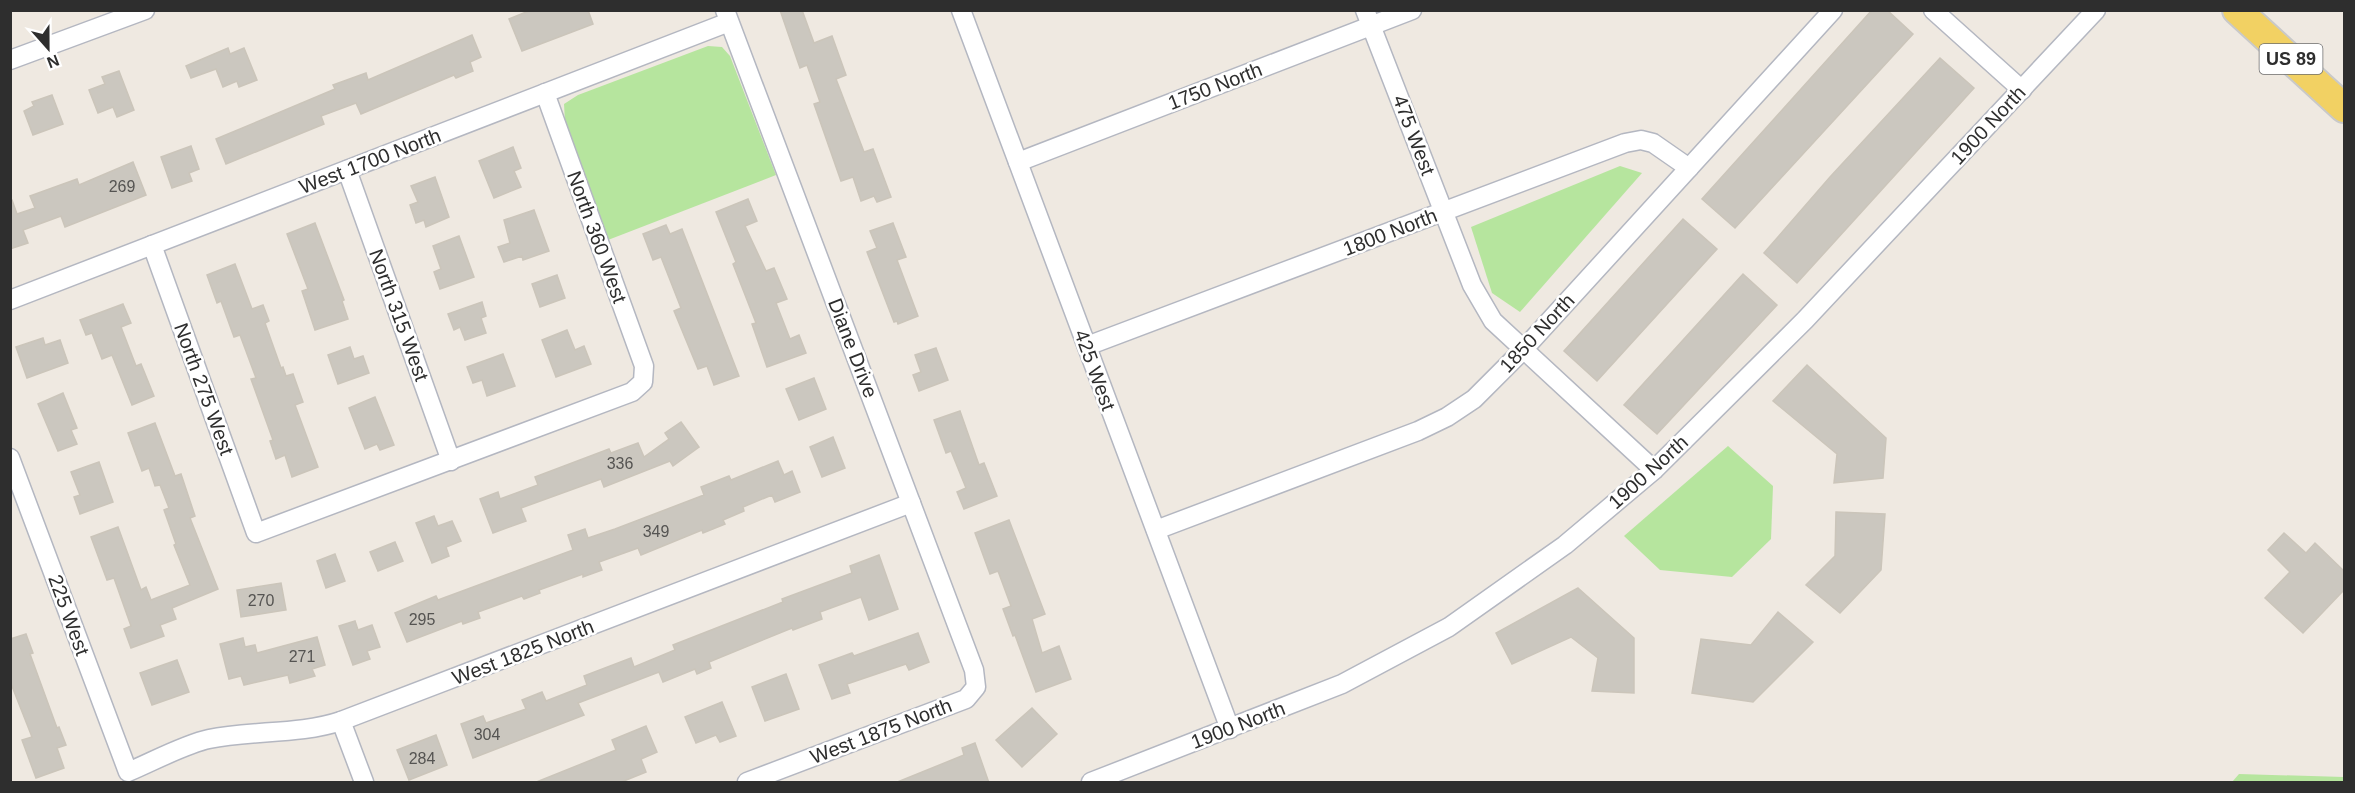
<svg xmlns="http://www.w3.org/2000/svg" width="2355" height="793" font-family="Helvetica,sans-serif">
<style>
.green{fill:#b6e59e}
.building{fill:#cbc7bf;stroke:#cbc5ba;stroke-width:1.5}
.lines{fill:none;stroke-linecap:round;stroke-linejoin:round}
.minor-casing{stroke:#b4b7c1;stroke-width:21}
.primary-casing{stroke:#c9c9c9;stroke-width:32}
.minor{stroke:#fff;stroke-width:18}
.primary{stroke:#f2d163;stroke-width:28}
.labels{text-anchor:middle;stroke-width:5;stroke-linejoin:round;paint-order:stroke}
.number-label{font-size:16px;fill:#555452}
.shield{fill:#fff;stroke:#6d6d6d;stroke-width:1.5}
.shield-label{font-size:18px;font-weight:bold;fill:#2e2e2e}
.street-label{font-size:20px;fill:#2e2e2e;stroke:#fff}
</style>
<rect width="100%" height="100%" fill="#efe9e1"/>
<g class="green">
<polygon points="708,46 722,47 730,56 776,175 608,240 565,122 564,104 578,95"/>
<polygon points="1620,166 1642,173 1520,312 1492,293 1471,227"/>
<polygon points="1728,446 1773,486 1771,539 1732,577 1660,570 1624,536"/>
<polygon points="2239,774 2344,777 2344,782 2232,782"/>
</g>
<g class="building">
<polygon points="531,10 588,10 593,24 522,51 509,19"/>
<polygon points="780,10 802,10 814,43 832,36 846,75 836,79 864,152 873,149 891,197 877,202 874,196 861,201 853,177 841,181 814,104 820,102 807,65 800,68"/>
<polygon points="1872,10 1887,10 1913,34 1735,228 1702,199"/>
<polygon points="472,35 481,57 470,62 473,71 456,78 454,75 361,114 356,103 321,116 324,124 226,164 216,139 335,89 333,85 366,73 368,80"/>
<polygon points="228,48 230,54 244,48 257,80 239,87 237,81 223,87 216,69 191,78 186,66"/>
<polygon points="1940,58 1974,88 1797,283 1764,253 1830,177"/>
<polygon points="119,71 134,110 117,117 113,107 98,113 89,90 105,84 102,77"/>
<polygon points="52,95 63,124 33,135 24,111 34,106 32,102"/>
<polygon points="191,146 199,169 189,173 192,181 172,188 161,157"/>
<polygon points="513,147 521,168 514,171 521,187 494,198 479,161"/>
<polygon points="133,162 146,195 65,227 61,216 23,230 28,243 10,249 10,200 12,200 17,214 35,208 30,196 77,179 79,185"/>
<polygon points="435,177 449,217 426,227 424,220 416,223 410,205 418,202 411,186"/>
<polygon points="748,199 757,221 745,226 766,271 774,268 787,299 776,303 790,339 799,335 806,353 767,367 752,324 756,323 733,264 736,262 716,212"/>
<polygon points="534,210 549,251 523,260 522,256 504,262 498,247 510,243 504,220"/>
<polygon points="1683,219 1717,249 1597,381 1564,351"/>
<polygon points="315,223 344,300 342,301 348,319 315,330 302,291 308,289 287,234"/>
<polygon points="893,223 906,257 897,260 918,316 898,324 897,321 894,322 867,252 877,248 870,231"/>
<polygon points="666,225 670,234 682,229 739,376 714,385 707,366 698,369 674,311 681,308 661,257 653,260 643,234"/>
<polygon points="459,236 474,277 440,289 434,272 441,269 433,246"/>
<polygon points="235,264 252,309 263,305 269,321 265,323 281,368 283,367 286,376 293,374 303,402 295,405 318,467 292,477 285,455 276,459 270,441 273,440 251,379 256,378 240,335 234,337 221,301 217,303 207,275"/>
<polygon points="1743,274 1777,305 1657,434 1624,405"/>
<polygon points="557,275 565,298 540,307 532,284"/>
<polygon points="482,302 486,316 481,318 486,333 465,340 460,327 454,330 448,314"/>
<polygon points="123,304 131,323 121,327 136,366 141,364 154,396 132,405 112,355 102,359 92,333 86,335 80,320"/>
<polygon points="567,330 575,350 584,346 591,364 556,377 542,340"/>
<polygon points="43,338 45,345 60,340 68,363 27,378 16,347"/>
<polygon points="350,347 354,359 363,356 369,373 338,384 328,355"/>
<polygon points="936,348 948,380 919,391 913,375 921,372 915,355"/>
<polygon points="503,354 515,386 487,396 482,380 473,383 467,367"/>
<polygon points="1807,365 1886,438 1883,478 1834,483 1837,454 1773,401"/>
<polygon points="814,378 826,409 799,420 786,389"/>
<polygon points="63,393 77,428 71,430 77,444 58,451 38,404"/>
<polygon points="375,397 394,445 380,450 377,444 365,449 349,408"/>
<polygon points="960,411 979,465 984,463 997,496 964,509 957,492 966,488 951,451 946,453 934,420"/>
<polygon points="681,422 699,447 673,466 670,461 604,487 601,479 521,508 526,521 493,533 480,499 498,492 500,499 538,485 535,477 609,449 611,453 638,443 644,457 669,439 665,433"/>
<polygon points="155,423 175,476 181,474 195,516 190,518 218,589 172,608 176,619 160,625 164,636 131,648 124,629 131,626 114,578 107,580 91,537 118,527 141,590 146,587 151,600 190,585 174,545 176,544 164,510 169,508 160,485 155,486 149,468 142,471 128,433"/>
<polygon points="833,437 845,468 822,477 810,447"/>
<polygon points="778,461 784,475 792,471 800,492 775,502 772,495 743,507 744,511 723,520 725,524 703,533 702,530 641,555 638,548 599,562 602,570 583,577 583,574 539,590 540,593 524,599 522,596 478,612 480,618 463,624 462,621 407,642 395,613 436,596 438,600 573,550 568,535 585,529 588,538 615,529 704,495 701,487 729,476 731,480"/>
<polygon points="99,462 113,502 80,514 74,497 80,495 71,472"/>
<polygon points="1836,512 1885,514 1881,570 1840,613 1806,585 1835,556"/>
<polygon points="434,516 438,526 452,521 461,541 446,547 449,556 432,563 416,523"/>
<polygon points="1009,520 1045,614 1032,619 1042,653 1059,646 1071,679 1036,692 1015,635 1013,636 1003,609 1011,606 998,571 990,574 975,533"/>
<polygon points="2284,533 2306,553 2315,543 2344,571 2344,590 2303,633 2265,598 2290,572 2268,550"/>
<polygon points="395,542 403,561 378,571 370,552"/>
<polygon points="335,554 345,581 326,588 317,561"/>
<polygon points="879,555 898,609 869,620 861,597 820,612 822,619 793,630 792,628 709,662 711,668 697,674 695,669 663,682 659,672 578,703 584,715 473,758 461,724 483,716 486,723 526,709 522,700 542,692 546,701 587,685 584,676 631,658 634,667 675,650 673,645 783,602 782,599 852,573 850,566"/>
<polygon points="281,583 286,610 241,617 237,590"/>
<polygon points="1578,588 1634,638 1634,693 1592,691 1598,658 1571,637 1512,664 1496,633"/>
<polygon points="1778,612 1813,642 1753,702 1692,693 1701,639 1751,645"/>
<polygon points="355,621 358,630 372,625 380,647 367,651 370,659 353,665 339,626"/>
<polygon points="918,633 929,662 909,670 906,664 847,684 850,693 832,699 819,665 852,653 854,656"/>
<polygon points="26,634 33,653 30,654 57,728 59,727 66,745 57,748 64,768 36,778 22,740 32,737 10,681 10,639"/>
<polygon points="317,637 325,665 312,669 315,676 290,683 288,675 244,685 241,676 229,679 220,644 243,638 245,647 255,645 257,653"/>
<polygon points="177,660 189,692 152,705 140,673"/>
<polygon points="786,674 799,709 765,721 752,687"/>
<polygon points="722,702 736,736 720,742 716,735 696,743 685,717"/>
<polygon points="1032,708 1057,734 1022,767 996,740"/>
<polygon points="646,726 657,752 641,759 646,772 619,783 534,783 616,750 612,740"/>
<polygon points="436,735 447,765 409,780 397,750"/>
<polygon points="975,743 989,783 895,783 964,755 962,748"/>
</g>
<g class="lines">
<g class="minor-casing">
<g id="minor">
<polyline points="725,10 974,670 976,687 966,699 747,782"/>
<polyline points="961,10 1230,729"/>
<polyline points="1365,10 1472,285 1493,321 1654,470"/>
<polyline points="1933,10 2022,90"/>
<polyline points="10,60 145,10"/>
<polyline points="1018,162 1412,10"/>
<polyline points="347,170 451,461"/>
<polyline points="152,245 256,533 632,392 643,382 644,366 545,93"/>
<polyline points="10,300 729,22"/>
<polyline points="1087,346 1625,143 1641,140 1653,143 1689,168"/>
<path d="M10 458 128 772C152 762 185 744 209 739 253 730 299 735 341 721L911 503"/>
<polyline points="1156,530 1418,431 1447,417 1474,399 1523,350 1833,10"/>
<polyline points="341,721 364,782"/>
<polyline points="1091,782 1342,684 1449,627 1565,545 1654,470 1805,320 2096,10"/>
</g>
</g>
<g class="primary-casing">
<polyline id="primary" points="2237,10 2344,108"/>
</g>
<use href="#minor" class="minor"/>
<use href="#primary" class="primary"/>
</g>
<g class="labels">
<g class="number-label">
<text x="122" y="192">269</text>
<text x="620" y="469">336</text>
<text x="656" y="537">349</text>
<text x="261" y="606">270</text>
<text x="422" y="625">295</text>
<text x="302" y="662">271</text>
<text x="487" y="740">304</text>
<text x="422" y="764">284</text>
</g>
<rect class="shield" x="2259.5" y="44" width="63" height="30" rx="4.5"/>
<g class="shield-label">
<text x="2291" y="65">US 89</text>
</g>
<g class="street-label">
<text transform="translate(1215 86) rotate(-21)" y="7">1750 North</text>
<text transform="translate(1988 125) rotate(-47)" y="7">1900 North</text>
<text transform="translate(1414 135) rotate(69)" y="7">475 West</text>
<text transform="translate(370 161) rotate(-21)" y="7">West 1700 North</text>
<text transform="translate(1390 232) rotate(-21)" y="7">1800 North</text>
<text transform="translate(597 237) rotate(70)" y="7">North 360 West</text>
<text transform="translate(399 315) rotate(70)" y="7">North 315 West</text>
<text transform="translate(1537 333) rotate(-47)" y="7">1850 North</text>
<text transform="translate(853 348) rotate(69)" y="7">Diane Drive</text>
<text transform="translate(1095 370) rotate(70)" y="7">425 West</text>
<text transform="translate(204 389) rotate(70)" y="7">North 275 West</text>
<text transform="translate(1648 472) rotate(-42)" y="7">1900 North</text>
<text transform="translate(69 615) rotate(70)" y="7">225 West</text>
<text transform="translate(523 652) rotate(-21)" y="7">West 1825 North</text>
<text transform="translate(1238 725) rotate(-21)" y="7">1900 North</text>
<text transform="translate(881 731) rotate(-21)" y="7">West 1875 North</text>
</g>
</g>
<rect width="2355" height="793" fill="none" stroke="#2e2e2e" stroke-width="24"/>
<g transform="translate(48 48) rotate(159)" stroke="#ffffff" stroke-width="4.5" paint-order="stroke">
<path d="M0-4.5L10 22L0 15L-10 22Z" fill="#2e2e2e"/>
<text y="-9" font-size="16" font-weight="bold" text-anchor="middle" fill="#2e2e2e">N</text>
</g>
</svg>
